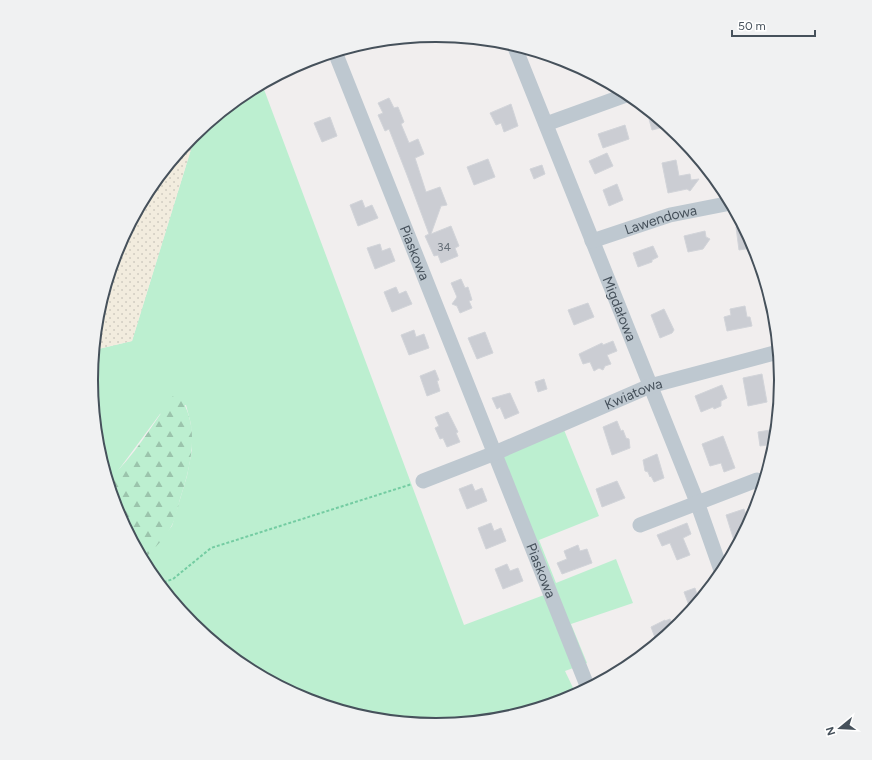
<svg xmlns="http://www.w3.org/2000/svg" width="872" height="760" font-family="Figtree,sans-serif">
<style>
.green{fill:#bcefd0}
.forest{fill:url(#forest-firs)}
.sand{fill:url(#sand-dots)}
.building{fill:#cbcdd3;stroke:#d2d4d9}
.lines{fill:none;stroke-linecap:round;stroke-linejoin:round}
.path{stroke:#74cca2;stroke-width:2;stroke-dasharray:3 2;stroke-linecap:butt}
.minor{stroke:#bec8d0;stroke-width:15}
.labels{text-anchor:middle;stroke-width:3.5;stroke-linejoin:round;paint-order:stroke}
.number-label{font-size:12px;fill:#677079}
.street-label{font-size:14px;fill:#46515b;stroke:#fff}
.rim{fill:none;stroke:#46515b;stroke-width:2}
</style>
<defs>
<pattern id="forest-firs" width="22" height="20" patternUnits="userSpaceOnUse"><rect width="22" height="20" fill="#bcefd0"/><path d="M5 1l3.5 6h-7zM16 11l3.5 6h-7z" fill="#9bc4ac"/></pattern>
<pattern id="sand-dots" width="8" height="8" patternUnits="userSpaceOnUse"><rect width="8" height="8" fill="#f2ecde"/><path d="M2 2h.1M6 6h.1" fill="none" stroke="#d1ccc1" stroke-width="1.8" stroke-linecap="round"/></pattern>
</defs>
<rect width="100%" height="100%" fill="#f1eeee"/>
<polygon class="green" points="262,84 464,625 544,595 489,450 560,420 599,516 539,540 556,583 616,559 633,603 571,624 587,663 565,671 576,694 568,699 503,718 436,725 368,718 304,699 244,667 192,624 149,571 143,561 172,526 187,476 192,450 191,424 186,405 160,414 117,472 108,480 98,447 91,380 94,350 132,341 196,133 245,93"/>
<path class="forest" d="M173 396H179C201 426 191 465 180 499 178 507 176 517 172 525 166 538 152 550 143 561L117 512 108 480C134 457 152 425 173 396Z"/>
<polygon class="sand" points="196,133 132,341 94,350 98,312 117,248 149,188"/>
<g class="building">
<polygon points="389,98 394,108 398,107 404,122 401,124 409,143 418,139 424,154 415,158 426,192 440,187 447,205 441,206 431,234 451,226 459,246 455,248 458,256 441,263 438,255 434,256 425,236 429,234 407,175 389,129 385,131 378,115 383,113 378,103"/>
<polygon points="511,104 518,126 504,132 501,123 496,125 490,113"/>
<polygon points="646,108 668,126 652,130"/>
<polygon points="330,117 337,136 322,142 314,123"/>
<polygon points="625,125 629,139 603,148 598,134"/>
<polygon points="607,153 613,166 595,174 589,161"/>
<polygon points="488,159 495,177 474,185 467,167"/>
<polygon points="676,160 679,176 690,174 691,180 699,179 690,191 687,189 668,193 662,163"/>
<polygon points="542,165 545,174 534,179 530,169"/>
<polygon points="617,184 623,200 609,206 603,190"/>
<polygon points="362,200 365,208 372,205 378,218 358,226 350,205"/>
<polygon points="743,226 750,240 752,248 739,250 736,227"/>
<polygon points="705,231 706,237 710,239 703,249 688,252 684,236"/>
<polygon points="380,244 382,251 390,248 395,261 375,269 367,248"/>
<polygon points="653,246 658,257 652,260 652,262 638,267 633,253"/>
<polygon points="461,279 465,288 468,287 472,300 469,301 472,308 460,313 457,306 452,304 457,297 451,283"/>
<polygon points="396,287 399,294 406,291 412,304 392,312 384,292"/>
<polygon points="588,303 594,317 574,325 568,310"/>
<polygon points="745,306 747,317 750,317 752,326 727,331 724,317 731,315 730,309"/>
<polygon points="664,309 674,330 672,333 660,338 651,315"/>
<polygon points="414,330 416,337 424,334 429,348 409,355 401,335"/>
<polygon points="485,332 493,353 477,359 468,338"/>
<polygon points="613,341 617,351 607,355 611,364 605,366 603,370 599,368 594,371 590,362 583,364 579,354 602,343 603,345"/>
<polygon points="435,370 439,380 437,381 440,391 427,396 420,376"/>
<polygon points="762,374 767,402 748,406 743,378"/>
<polygon points="544,379 547,389 538,392 535,382"/>
<polygon points="722,385 727,398 721,401 721,406 714,409 713,407 701,412 695,396"/>
<polygon points="510,393 519,413 505,419 500,407 497,409 492,398"/>
<polygon points="448,412 458,432 456,433 460,442 447,447 443,438 440,439 435,428 439,426 435,417"/>
<polygon points="617,421 621,431 623,430 626,438 629,439 630,448 612,455 603,427"/>
<polygon points="776,429 775,444 760,446 758,432"/>
<polygon points="723,436 735,468 724,472 721,463 710,466 702,444"/>
<polygon points="657,454 664,478 654,482 651,476 650,477 648,472 645,471 643,460"/>
<polygon points="617,481 625,498 602,507 596,489"/>
<polygon points="472,484 475,491 482,488 487,501 467,509 459,489"/>
<polygon points="744,509 749,523 736,547 726,515"/>
<polygon points="491,523 494,531 501,528 506,541 486,549 478,528"/>
<polygon points="687,523 691,534 683,538 690,555 677,560 670,543 662,546 657,535"/>
<polygon points="578,545 580,551 587,549 592,563 562,574 557,563 567,559 564,551"/>
<polygon points="507,564 510,571 518,568 523,581 503,589 495,569"/>
<polygon points="695,588 699,601 691,611 684,592"/>
<polygon points="670,619 674,629 657,643 651,627 665,620 665,621"/>
</g>
<g class="lines">
<polyline class="path" points="159,584 173,579 211,548 412,484"/>
<g class="minor">
<path id="s1" d="M514 45 697 502 722 573"/>
<path id="s2" d="M335 52 588 688"/>
<polyline points="546,124 629,94"/>
<path id="s3" d="M592 241 670 215 731 203"/>
<path id="s4" d="M423 481 495 453 650 386 778 352"/>
<polyline points="640,525 757,480"/>
</g>
</g>
<g class="labels">
<g class="number-label">
<text x="444" y="251">34</text>
</g>
<g class="street-label">
<text dy="5" stroke="none"><textPath href="#s3" startOffset="72">Lawendowa</textPath></text>
<text dy="5" stroke="none"><textPath href="#s2" startOffset="216">Piaskowa</textPath></text>
<text dy="5" stroke="none"><textPath href="#s1" startOffset="284">Migdałowa</textPath></text>
<text dy="5" stroke="none"><textPath href="#s4" startOffset="228">Kwiatowa</textPath></text>
<text dy="5" stroke="none"><textPath href="#s2" startOffset="558">Piaskowa</textPath></text>
</g>
</g>
<path d="M0 0H872V760H0ZM98 380a338 338 0 1 1 676 0a338 338 0 1 1-676 0Z" fill="#f0f1f2" fill-rule="evenodd"/>
<path class="rim" d="M98 380a338 338 0 1 1 676 0a338 338 0 1 1-676 0Z"/>
<g transform="translate(840 728) rotate(252)" stroke="#ffffff" stroke-width="3" paint-order="stroke">
<path d="M0-3L7 15L0 10L-7 15Z" fill="#46515b"/>
<text y="-6" font-size="11" font-weight="bold" text-anchor="middle" fill="#46515b">N</text>
</g>
<path d="M732 30v6h83v-6" fill="none" stroke="#46515b" stroke-width="2"/>
<text x="738" y="30" font-size="12" fill="#46515b" stroke="#ffffff" stroke-width="3" paint-order="stroke">50 m</text>
</svg>
